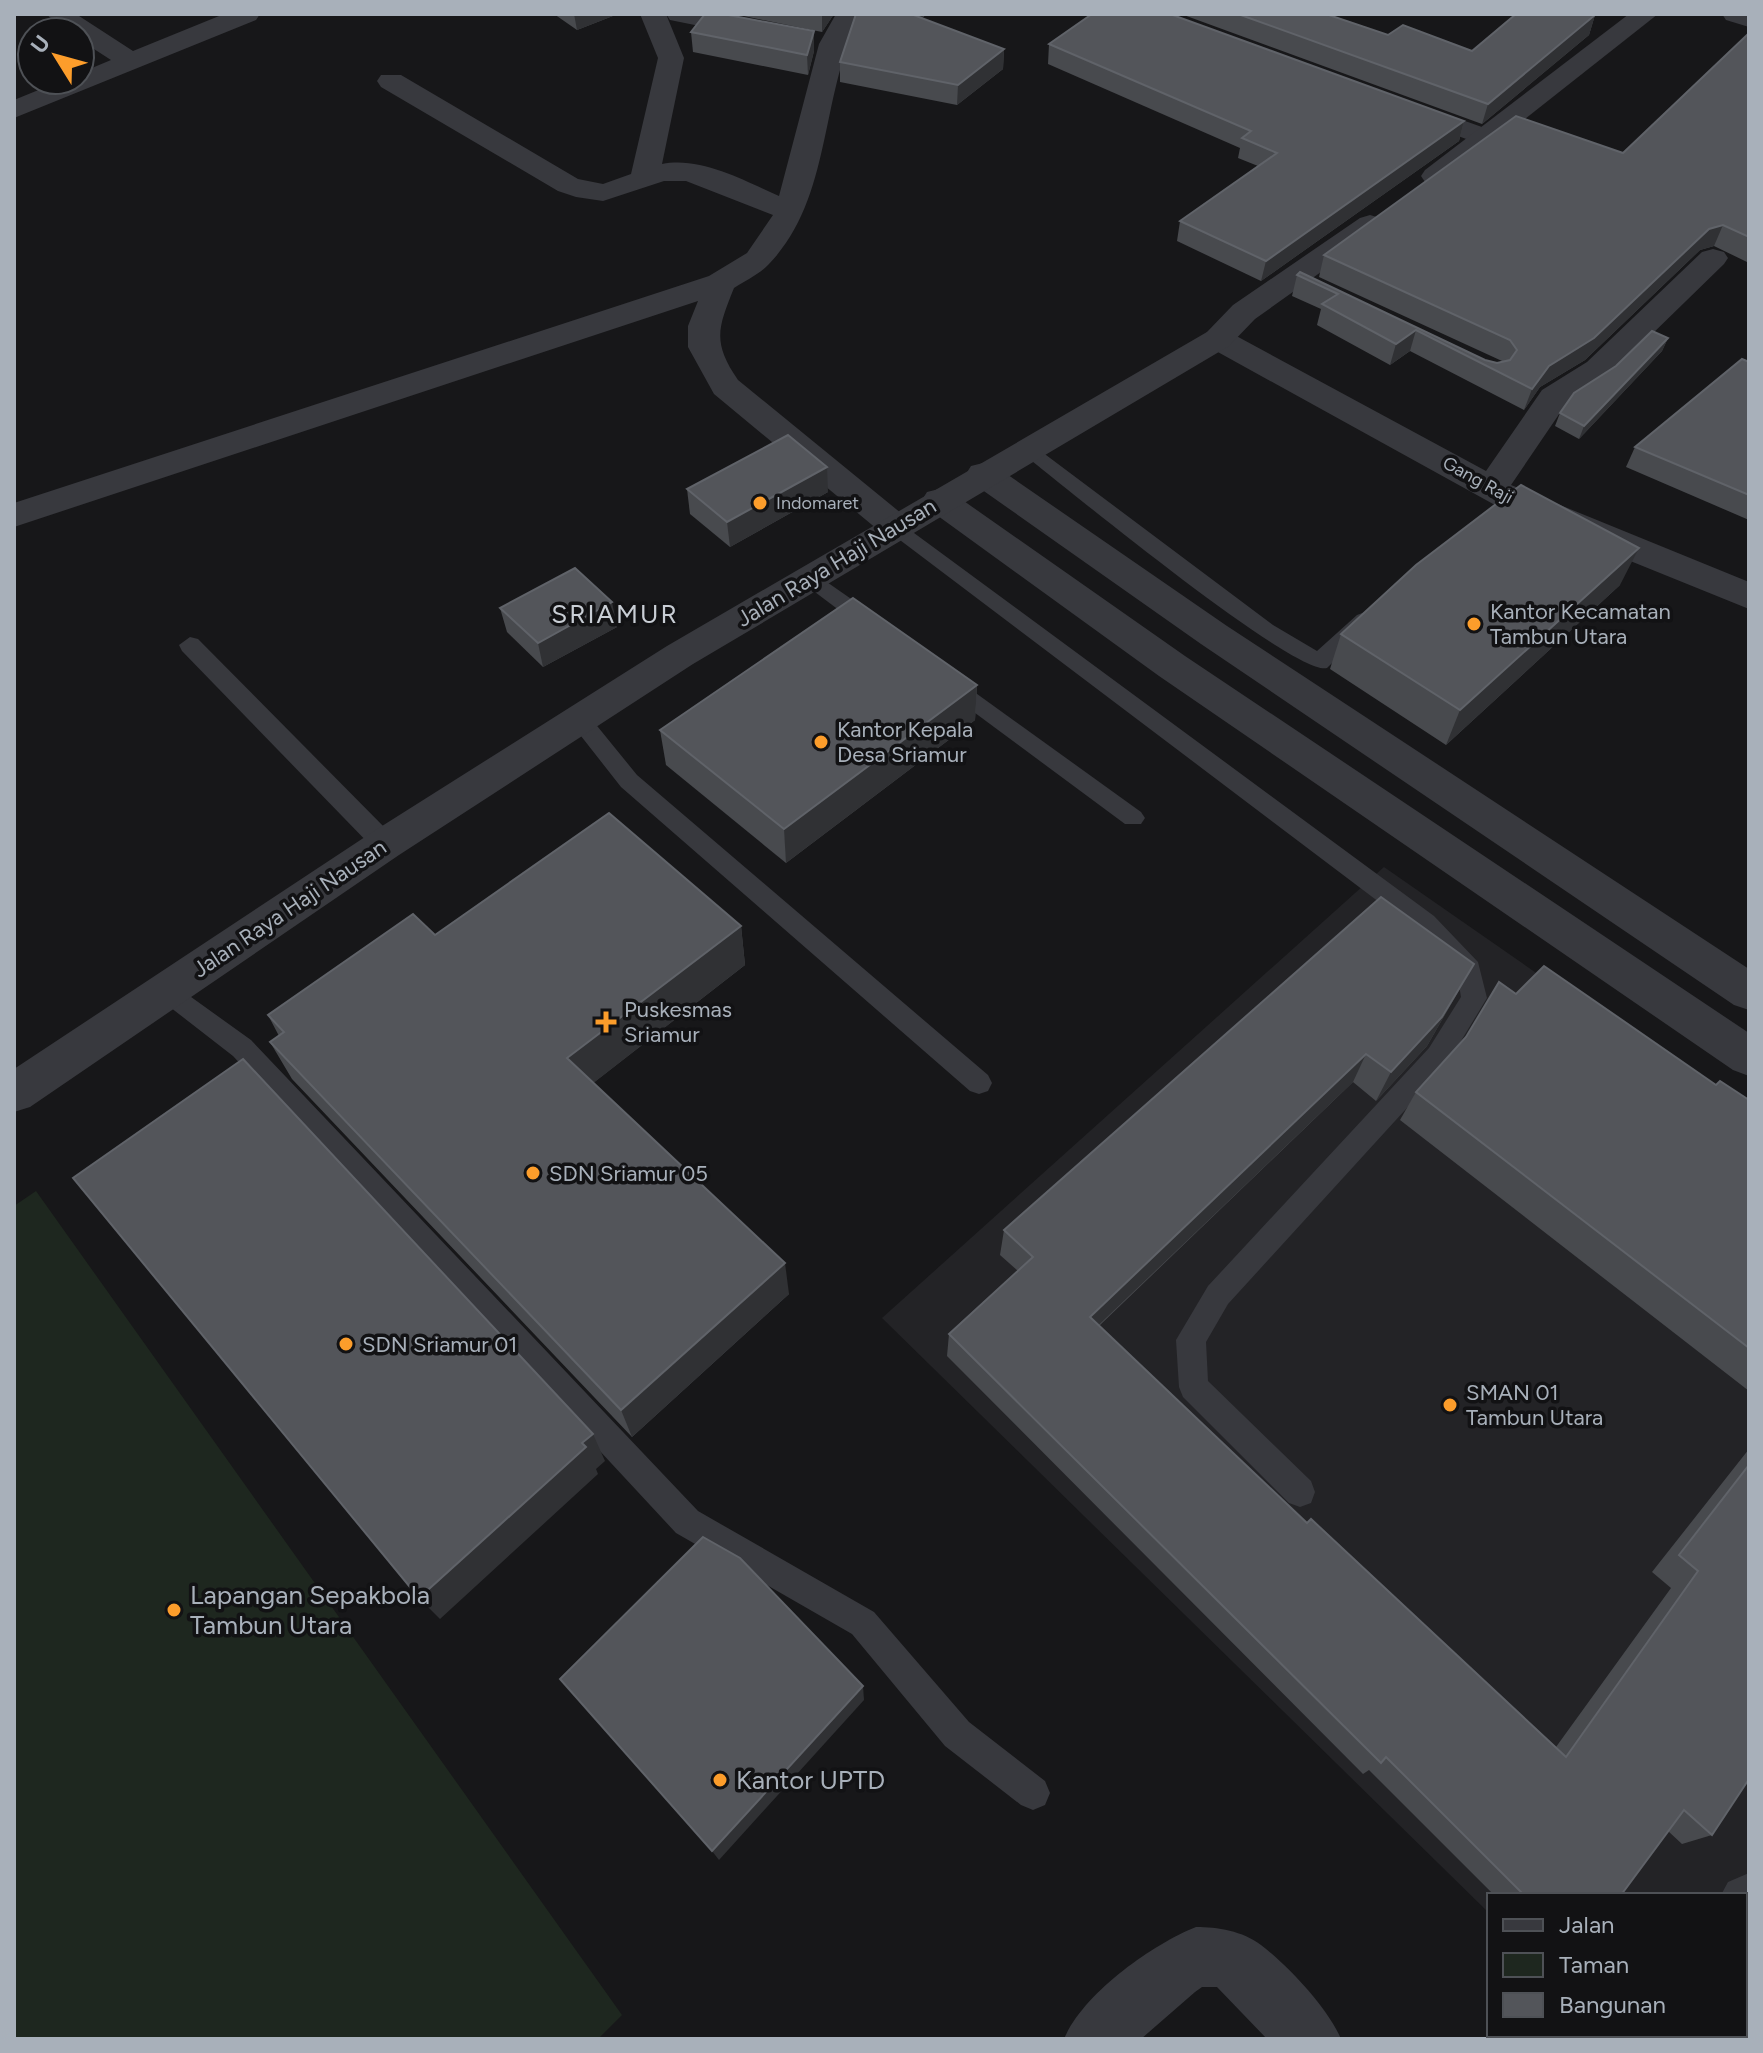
<svg xmlns="http://www.w3.org/2000/svg" width="1763" height="2053" font-family="Figtree,sans-serif">
<style>
.built{fill:#232326}
.green{fill:#1e271f}
.lines{fill:none;stroke-linecap:round;stroke-linejoin:round}
.service{fill:#38393e;fill-rule:evenodd}
.minor{fill:#38393e;fill-rule:evenodd}
.tertiary{fill:#38393e;fill-rule:evenodd}
.wall{fill:#484a4e}
.shaded-wall{fill:#303134}
.building{fill:#53555a;stroke:#606369;stroke-width:2}
.poi-dot{fill:#fc9d2b;stroke:#121214;stroke-width:3}
.labels{text-anchor:middle;stroke-width:7;stroke-linejoin:round;paint-order:stroke}
.far-street-label{font-size:18px;fill:#a8b0ba;stroke:#121214}
.far-poi-label{font-size:18px;fill:#a8b0ba;stroke:#121214;text-anchor:start}
.street-label{font-size:22px;fill:#a8b0ba;stroke:#121214}
.poi-label{font-size:22px;fill:#a8b0ba;stroke:#121214;text-anchor:start}
.quarter-label{font-size:26px;letter-spacing:2px;fill:#c9ced5;stroke:#121214}
.near-poi-label{font-size:26px;fill:#a8b0ba;stroke:#121214;text-anchor:start}
</style>
<rect width="100%" height="100%" fill="#171719"/>
<polygon class="built" points="1384,867 1749,1121 1749,1876 1736,1895 1598,1895 1384,1784 1494,1895 1489,1895 1489,1913 882,1318"/>
<polygon class="green" points="36,1191 622,2015 598,2039 14,2039 14,1206"/>
<g class="lines">
<g class="service">
<path d="M1030 443 1273 625 1317 651 1357 615 1365 612 1376 620 1327 668C1295 677 1063 485 1023 454L1020 449 1023 444Z"/>
<polygon points="895,519 1434,916 1478,962 1487,998 1447,1064 1228,1304 1206,1342 1208,1381 1311,1481 1315,1492 1311,1503 1300,1507 1289,1503 1183,1397 1179,1387 1176,1340 1208,1286 1429,1048 1461,997 1457,973 1416,930 888,531 885,526"/>
<polygon points="811,571 880,619 883,624 880,629 864,629 803,583 800,578"/>
<polygon points="190,637 198,639 394,837 397,844 394,851 376,851 182,651 179,645"/>
<polygon points="948,673 1141,812 1145,818 1141,824 1125,824 940,687 937,681"/>
<polygon points="581,714 589,716 637,775 988,1075 992,1083 988,1091 979,1094 970,1091 621,787 570,722"/>
<polygon points="166,979 251,1040 698,1511 874,1612 969,1722 1045,1781 1050,1793 1045,1805 1033,1810 1021,1805 945,1746 852,1634 676,1533 233,1056 157,997 153,990 157,983"/>
</g>
<g class="minor">
<polygon points="46,14 76,14 133,51 224,14 260,14 256,20 14,118 14,100 63,80 80,80 80,73 111,60 80,40 80,32 68,32"/>
<path d="M640 14H666L684 58 662 164C701 156 745 181 779 196L819 44 836 14H862C819 91 834 197 769 264 760 274 745 281 734 288 718 328 712 342 738 380L907 518 913 526 907 534 895 538 883 534 714 394 688 347V326L698 301 14 527V503L709 276 747 253 773 215 686 181H664L603 201 576 197 558 191 381 87 377 81 381 75H401L578 179 603 184 631 174 658 58Z"/>
<polygon points="666,14 718,14 768,24 772,30 759,38 670,20"/>
<polygon points="1722,14 1749,14 1749,27 1726,20"/>
<polygon points="1406,100 1496,132 1500,138 1496,144 1486,146 1396,114 1392,108 1396,102"/>
<polygon points="1713,249 1724,252 1728,258 1724,264 1609,376 1566,404 1511,485 1749,582 1749,609 1504,510 1207,346 1202,339 1207,332 1218,329 1229,332 1486,471 1542,390 1587,362 1702,252"/>
<polygon points="983,463 995,466 1227,626 1749,969 1749,1010 1734,1005 1201,644 971,482 966,474 971,466"/>
<polygon points="939,489 951,492 1185,656 1749,1033 1749,1076 1733,1070 1159,676 927,508 922,500 927,492"/>
<polygon points="1749,1873 1749,1938 1745,1940 1745,1895 1721,1895 1728,1882"/>
<path d="M1196 1927C1217 1927 1243 1931 1261 1945 1288 1966 1328 2008 1341 2039H1267L1217 1987H1202L1195 1992 1141 2039H1064C1083 1994 1151 1945 1196 1927Z"/>
<polygon points="1638,2035 1700,2035 1698,2039 1636,2039"/>
</g>
<g class="tertiary">
<polygon points="1629,14 1658,14 1445,182 1425,182 1421,176 1425,170"/>
<polygon points="1370,215 1380,218 1385,224 1380,230 1255,319 1229,346 693,664 399,855 30,1107 14,1112 14,1069 371,833 667,646 1207,332 1233,305 1360,218"/>
</g>
</g>
<g class="wall">
<polygon points="554,14 618,14 577,30"/>
<polygon points="734,14 834,14 822,32"/>
<polygon points="856,14 927,14 922,18 1004,49 1003,69 957,105 840,82 840,62"/>
<polygon points="1181,14 1326,14 1388,35 1472,51 1595,15 1589,35 1482,124"/>
<polygon points="691,32 814,51 808,75 693,52"/>
<polygon points="1749,33 1749,259 1747,262 1714,246 1700,250 1585,360 1540,387 1524,410 1410,351 1390,365 1317,325 1321,309 1292,296 1297,275 1485,360 1497,363 1502,361 1319,277 1324,255 1623,153"/>
<polygon points="1049,44 1464,121 1459,141 1261,281 1177,241 1180,221 1258,166 1238,158 1240,148 1048,64"/>
<polygon points="1668,338 1662,351 1579,439 1555,426 1560,413 1616,366"/>
<polygon points="1749,362 1749,520 1626,467 1635,447"/>
<polygon points="687,489 828,492 730,547 690,514"/>
<polygon points="1620,585 1446,745 1330,669 1341,634"/>
<polygon points="500,608 617,627 543,667 507,632"/>
<polygon points="977,685 975,720 786,863 666,765 660,730"/>
<polygon points="741,926 745,965 593,1083 789,1294 632,1437 292,1079 270,1042 279,1036 268,1015 435,935"/>
<polygon points="1474,964 1427,1046 1376,1101 1353,1082 1099,1326 1307,1523 1556,1747 1671,1588 1652,1572 1749,1449 1749,1779 1712,1835 1682,1844 1668,1831 1621,1895 1494,1895 1369,1770 1363,1774 947,1356 949,1334 1018,1271 1000,1255 1004,1230"/>
<polygon points="1516,994 1749,1100 1749,1391 1400,1120 1416,1092"/>
</g>
<g class="shaded-wall">
<polygon points="574,14 618,14 577,30"/>
<polygon points="822,14 834,14 822,32"/>
<polygon points="903,14 927,14 903,30"/>
<polygon points="1595,15 1589,35 1482,124 1488,104"/>
<polygon points="814,31 814,51 808,75 807,55"/>
<polygon points="1004,49 1003,69 957,105 958,85"/>
<polygon points="1464,121 1459,141 1261,281 1266,261"/>
<polygon points="1723,225 1714,246 1700,250 1585,360 1540,387 1524,410 1532,389 1549,366 1709,229"/>
<polygon points="1416,330 1410,351 1390,365 1396,344"/>
<polygon points="1668,338 1662,351 1579,439 1584,426"/>
<polygon points="827,467 828,492 730,547 727,522"/>
<polygon points="1639,548 1620,585 1446,745 1460,710"/>
<polygon points="612,602 617,627 543,667 538,643"/>
<polygon points="977,685 975,720 786,863 784,829"/>
<polygon points="741,926 745,965 578,1095 567,1058"/>
<polygon points="1474,964 1427,1046 1376,1101 1391,1072"/>
<polygon points="1366,1054 1353,1082 1083,1340 1090,1317"/>
<polygon points="785,1263 789,1294 632,1437 621,1410"/>
<polygon points="593,1434 605,1461 596,1469 598,1474 440,1619 419,1598"/>
<polygon points="863,1686 864,1700 719,1860 712,1851"/>
</g>
<g class="building">
<polygon points="705,14 723,14 814,31 807,55 691,32"/>
<polygon points="856,14 911,14 1004,49 958,85 840,62"/>
<polygon points="1092,14 1170,14 1464,121 1266,261 1180,221 1277,153 1242,138 1251,131 1049,44"/>
<polygon points="1238,14 1326,14 1388,35 1403,25 1472,51 1516,14 1592,14 1595,15 1488,104"/>
<polygon points="1749,33 1749,237 1723,225 1709,229 1594,338 1549,366 1532,389 1416,330 1396,344 1322,304 1338,294 1297,275 1300,272 1485,360 1497,363 1510,360 1517,350 1510,340 1324,255 1516,116 1623,153"/>
<polygon points="1652,331 1668,338 1584,426 1560,413 1574,393 1616,366"/>
<polygon points="1742,359 1749,362 1749,495 1635,447"/>
<polygon points="788,435 827,467 727,522 687,489"/>
<polygon points="1521,485 1639,548 1460,710 1341,634 1416,565"/>
<polygon points="575,568 612,602 538,643 500,608"/>
<polygon points="853,598 977,685 784,829 660,730"/>
<polygon points="609,813 741,926 567,1058 785,1263 621,1410 270,1042 284,1032 268,1015 413,914 435,935"/>
<polygon points="1381,897 1474,964 1442,1017 1391,1072 1366,1054 1090,1317 1307,1523 1311,1519 1566,1757 1698,1571 1679,1555 1749,1465 1749,1779 1712,1835 1684,1810 1621,1895 1524,1895 1386,1757 1381,1763 949,1334 1033,1257 1004,1230"/>
<polygon points="1544,966 1716,1085 1720,1081 1749,1100 1749,1348 1416,1092 1466,1037 1499,982 1516,994"/>
<polygon points="243,1059 593,1434 582,1443 586,1447 419,1598 73,1178"/>
<polygon points="703,1537 740,1558 863,1686 712,1851 560,1679"/>
</g>
<g class="poi-dot">
<circle cx="760" cy="503" r="8"/>
<circle cx="1474" cy="624" r="8"/>
<circle cx="821" cy="742" r="8"/>
<path d="M602 1010h8v8h8v8h-8v8h-8v-8h-8v-8h8z"/>
<circle cx="533" cy="1173" r="8"/>
<circle cx="346" cy="1344" r="8"/>
<circle cx="1450" cy="1405" r="8"/>
<circle cx="174" cy="1610" r="8"/>
<circle cx="720" cy="1780" r="8"/>
</g>
<g class="labels">
<g class="far-street-label">
<text transform="translate(1478 480) rotate(29)" y="6">Gang Raji</text>
</g>
<g class="far-poi-label">
<text x="776" y="509">Indomaret</text>
</g>
<g class="street-label">
<text transform="translate(836 562) rotate(-31)" y="8">Jalan Raya Haji Nausan</text>
<text transform="translate(289 908) rotate(-34)" y="8">Jalan Raya Haji Nausan</text>
</g>
<g class="poi-label">
<text x="1490" y="619">Kantor Kecamatan<tspan x="1490" dy="25">Tambun Utara</tspan></text>
<text x="837" y="737">Kantor Kepala<tspan x="837" dy="25">Desa Sriamur</tspan></text>
<text x="624" y="1017">Puskesmas<tspan x="624" dy="25">Sriamur</tspan></text>
<text x="549" y="1181">SDN Sriamur 05</text>
<text x="362" y="1352">SDN Sriamur 01</text>
<text x="1466" y="1400">SMAN 01<tspan x="1466" dy="25">Tambun Utara</tspan></text>
</g>
<g class="quarter-label">
<text x="615" y="623">SRIAMUR</text>
</g>
<g class="near-poi-label">
<text x="190" y="1604">Lapangan Sepakbola<tspan x="190" dy="30">Tambun Utara</tspan></text>
<text x="736" y="1789">Kantor UPTD</text>
</g>
</g>
<rect width="1763" height="2053" fill="none" stroke="#a8b0ba" stroke-width="32"/>
<rect x="1487" y="1893" width="260" height="144" fill="#121214" stroke="#4e5156" stroke-width="2"/>
<rect x="1503" y="1919" width="40" height="12" fill="#38393e" stroke="#4e5156" stroke-width="2"/>
<text x="1559" y="1933" font-size="24" fill="#a8b0ba">Jalan</text>
<rect x="1503" y="1953" width="40" height="24" fill="#1e271f" stroke="#4e5156" stroke-width="2"/>
<text x="1559" y="1973" font-size="24" fill="#a8b0ba">Taman</text>
<rect x="1503" y="1993" width="40" height="24" fill="#53555a" stroke="#4e5156" stroke-width="2"/>
<text x="1559" y="2013" font-size="24" fill="#a8b0ba">Bangunan</text>
<g transform="translate(56 56) rotate(307)"><circle r="38" fill="#121214" stroke="#4e5156" stroke-width="2"/>
<path d="M0-6L14 30L0 20L-14 30Z" fill="#fc9d2b"/>
<text y="-12" font-size="22" font-weight="bold" text-anchor="middle" fill="#a8b0ba">U</text>
</g>
</svg>
